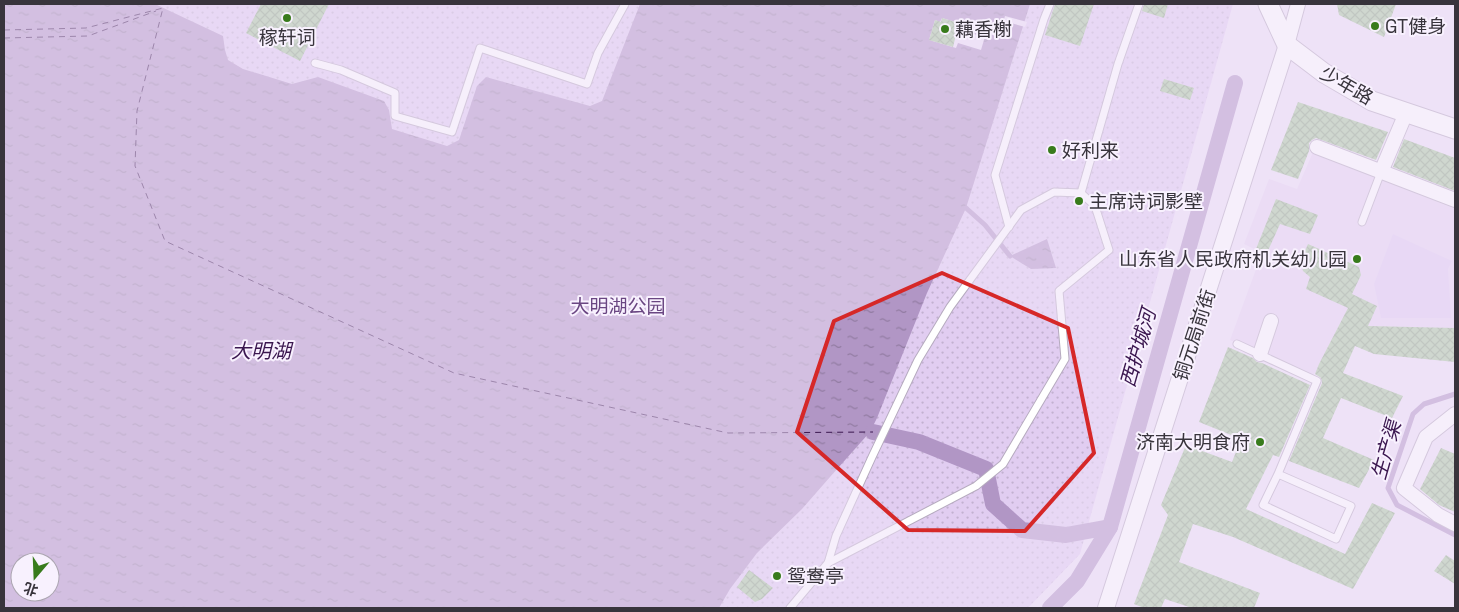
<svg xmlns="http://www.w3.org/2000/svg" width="1459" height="612" font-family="'Space Grotesk','Noto Sans SC',sans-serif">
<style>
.built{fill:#e6d6f1}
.grass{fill:url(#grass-dots);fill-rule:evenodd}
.garden{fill:#e1cdf1}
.water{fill:url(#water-ripples);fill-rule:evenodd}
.pier{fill:#eee2f7}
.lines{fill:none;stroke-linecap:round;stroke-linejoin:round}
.stream{stroke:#b196c5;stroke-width:5}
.canal{stroke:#b196c5;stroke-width:16}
.ferry{stroke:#3a164f;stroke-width:1;stroke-dasharray:6 5;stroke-linecap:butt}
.building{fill:url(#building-cross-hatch)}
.service-casing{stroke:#b6abbf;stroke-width:9}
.minor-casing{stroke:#b6abbf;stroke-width:16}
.tertiary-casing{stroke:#b6abbf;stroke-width:18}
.secondary-casing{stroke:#b6abbf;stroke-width:21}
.service{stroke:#fff;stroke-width:7}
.minor{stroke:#fff;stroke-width:14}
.tertiary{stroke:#fff;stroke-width:16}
.secondary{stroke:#fff;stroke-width:19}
.marked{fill:none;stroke:#d62828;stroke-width:4;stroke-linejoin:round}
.poi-dot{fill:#387b1c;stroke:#f8f1fe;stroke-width:2}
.labels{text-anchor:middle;stroke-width:4;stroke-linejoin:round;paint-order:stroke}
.poi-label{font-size:19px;fill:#38343c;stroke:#f8f1fe;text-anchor:start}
.street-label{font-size:19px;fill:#38343c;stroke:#f8f1fe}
.park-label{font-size:19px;fill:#6a4682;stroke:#f8f1fe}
.water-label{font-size:20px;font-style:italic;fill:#3a164f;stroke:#f8f1fe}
</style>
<defs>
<pattern id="grass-dots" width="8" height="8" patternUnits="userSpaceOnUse" patternTransform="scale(1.25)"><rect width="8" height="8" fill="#e1cdf1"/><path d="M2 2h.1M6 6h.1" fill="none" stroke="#c2b1d0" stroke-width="1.8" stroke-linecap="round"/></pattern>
<pattern id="water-ripples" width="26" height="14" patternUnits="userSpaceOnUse" patternTransform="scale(1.25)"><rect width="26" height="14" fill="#b196c5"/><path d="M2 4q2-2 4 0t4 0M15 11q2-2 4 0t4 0" fill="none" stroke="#917ba1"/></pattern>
<pattern id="building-cross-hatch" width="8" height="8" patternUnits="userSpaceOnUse" patternTransform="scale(1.25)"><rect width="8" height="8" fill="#a9cb9e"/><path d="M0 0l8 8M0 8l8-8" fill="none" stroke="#8ba682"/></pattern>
</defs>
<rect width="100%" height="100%" fill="#eee2f7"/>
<polygon class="built" points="1313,152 1455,209 1455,265 1454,269 1455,328 1368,326 1344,316 1317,371 1310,378 1230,340 1262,253 1244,244 1269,179 1297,189"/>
<path class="grass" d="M4 4H1233L1080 554 1028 608H4ZM20 562H50V592H20Z"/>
<polygon class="garden" points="1393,234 1452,261 1448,269 1451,318 1381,318 1374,284"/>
<g class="water">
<path d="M4 4H155L223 36 225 50 228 60 243 69 292 84 318 77 384 101 389 110 392 129 447 146 459 140 477 86 486 77 590 106 602 101 640 4H1030L966 208 927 293 877 418 870 432 830 477 802 509 757 553 730 589 719 608H4ZM20 562H50V592H20Z"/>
<polygon points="1047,239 1056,268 1031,269 1010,256"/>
</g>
<polygon class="pier" points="1005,16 1027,22 1025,27 1011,23 1006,39 986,33 981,50 958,43 956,48 929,40 935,20 940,22 942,18 966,25 964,31 977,35 980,24 1001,30"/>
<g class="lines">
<g class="stream">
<polyline points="966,208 985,225 1010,256"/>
<polyline points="1455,394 1424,404 1413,414 1388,488 1397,505 1455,535"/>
</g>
<g class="canal">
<polyline points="873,432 919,442 986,469 993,504 1022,530 1066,535 1110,527"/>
<polyline points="1050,608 1077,581 1110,527 1235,83"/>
</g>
<g class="ferry">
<polyline points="4,30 86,28 163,8 137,111 135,166 165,241 454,373 728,433 873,432"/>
<polyline points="4,38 88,36 156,11"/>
</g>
</g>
<g class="building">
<polygon points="261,4 329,4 300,61 246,33"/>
<polygon points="1055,4 1094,4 1080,46 1045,35"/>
<polygon points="1144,4 1168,4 1164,18 1142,11"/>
<polygon points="1337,4 1396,4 1384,37 1339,15"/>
<polygon points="942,18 959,23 953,47 929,40 935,20 941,22"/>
<polygon points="1164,79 1194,88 1190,100 1160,91"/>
<polygon points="1298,102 1388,132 1376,160 1316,138 1312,140 1309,143 1309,151 1298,179 1271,170"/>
<polygon points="1404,139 1455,158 1455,191 1393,167"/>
<polygon points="1276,199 1318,215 1310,234 1280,224 1262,264 1252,259"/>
<polygon points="1308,244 1359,267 1361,275 1352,294 1377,306 1368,326 1455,328 1455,362 1374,354 1355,346 1343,373 1403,396 1392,418 1341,398 1323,438 1374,460 1359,488 1289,461 1322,383 1321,378 1315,374 1319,364 1348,308 1306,289 1310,277 1303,271 1300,262"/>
<polygon points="1228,347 1253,358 1257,362 1262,363 1310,385 1279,457 1273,455 1246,509 1345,554 1372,503 1395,513 1353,589 1233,537 1193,524 1179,562 1260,593 1254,608 1192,608 1165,599 1161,608 1144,608 1134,604 1168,515 1161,505 1186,445 1232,462 1241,439 1199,422"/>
<polygon points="1441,448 1455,454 1455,512 1439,505 1420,489"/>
<polygon points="1446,555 1455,561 1455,584 1434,571"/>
<polygon points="749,570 773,588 762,599 755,602 737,587"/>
</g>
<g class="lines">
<g class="service-casing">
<g id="service">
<polyline points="315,63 341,70 395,93 395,116 452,132 480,48 587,84 598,53 625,4"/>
<polyline points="1362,222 1381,172"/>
<polyline points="1009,227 995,175 1044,19 1050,4"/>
<polyline points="1237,344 1317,381 1278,474 1263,505 1336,539 1351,506 1278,474"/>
<polyline points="828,563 976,486 1003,464 1065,359 1059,291 1109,250 1095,206 1081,193"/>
<polyline points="790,608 828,563 836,536 872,457 918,360 950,307 1021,210 1054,192 1081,193 1118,64 1139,4"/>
</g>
</g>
<g class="minor-casing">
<g id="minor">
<polyline points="1287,45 1298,4"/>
<polyline points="1317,147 1455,200"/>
<polyline points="1381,172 1406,113"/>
<polyline points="1260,354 1271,321"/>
<polyline points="1455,414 1426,437 1404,488 1438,515 1455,524"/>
</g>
</g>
<g class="tertiary-casing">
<polyline id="tertiary" points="1106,608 1287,45"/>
</g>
<g class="secondary-casing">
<polyline id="secondary" points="1268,4 1287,45 1324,73 1372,101 1455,129"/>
</g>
<use href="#service" class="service"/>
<use href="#minor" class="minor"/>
<use href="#tertiary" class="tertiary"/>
<use href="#secondary" class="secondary"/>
</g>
<path d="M0 0H1459V612H0ZM942 273 1068 328 1094 453 1025 531 908 530 797 432 834 321Z" fill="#eee2f7" fill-opacity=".55" fill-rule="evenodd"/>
<path class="marked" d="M942 273 1068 328 1094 453 1025 531 908 530 797 432 834 321Z"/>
<g class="poi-dot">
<circle cx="287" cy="18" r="5"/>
<circle cx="1375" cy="26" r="5"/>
<circle cx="945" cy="29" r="5"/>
<circle cx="1052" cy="150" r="5"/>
<circle cx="1079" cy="201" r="5"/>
<circle cx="1357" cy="259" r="5"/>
<circle cx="1260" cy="442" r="5"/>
<circle cx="777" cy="576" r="5"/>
</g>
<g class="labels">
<g class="poi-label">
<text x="1385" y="33">GT健身</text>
<text x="955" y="36">藕香榭</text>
<text x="287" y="44" text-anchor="middle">稼轩词</text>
<text x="1062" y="157">好利来</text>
<text x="1089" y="208">主席诗词影壁</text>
<text x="1347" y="266" text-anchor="end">山东省人民政府机关幼儿园</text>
<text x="1250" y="449" text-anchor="end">济南大明食府</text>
<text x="787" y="583">鸳鸯亭</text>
</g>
<g class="street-label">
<text transform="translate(1347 85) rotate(30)" y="7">少年路</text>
<text transform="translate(1194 335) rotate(-72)" y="7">铜元局前街</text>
</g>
<g class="park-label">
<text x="618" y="313">大明湖公园</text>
</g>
<g class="water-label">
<text transform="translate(1138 348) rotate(-74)" y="7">西护城河</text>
<text x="261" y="358">大明湖</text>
<text transform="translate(1386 450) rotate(-74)" y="7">生产渠</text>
</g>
</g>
<rect width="1459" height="612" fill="none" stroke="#38343c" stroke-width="10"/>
<g transform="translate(35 577) rotate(199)"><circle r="24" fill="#f8f1fe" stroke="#aba5b0"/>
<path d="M0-4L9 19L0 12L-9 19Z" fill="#387b1c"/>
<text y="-8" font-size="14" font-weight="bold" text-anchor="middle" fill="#38343c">北</text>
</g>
</svg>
